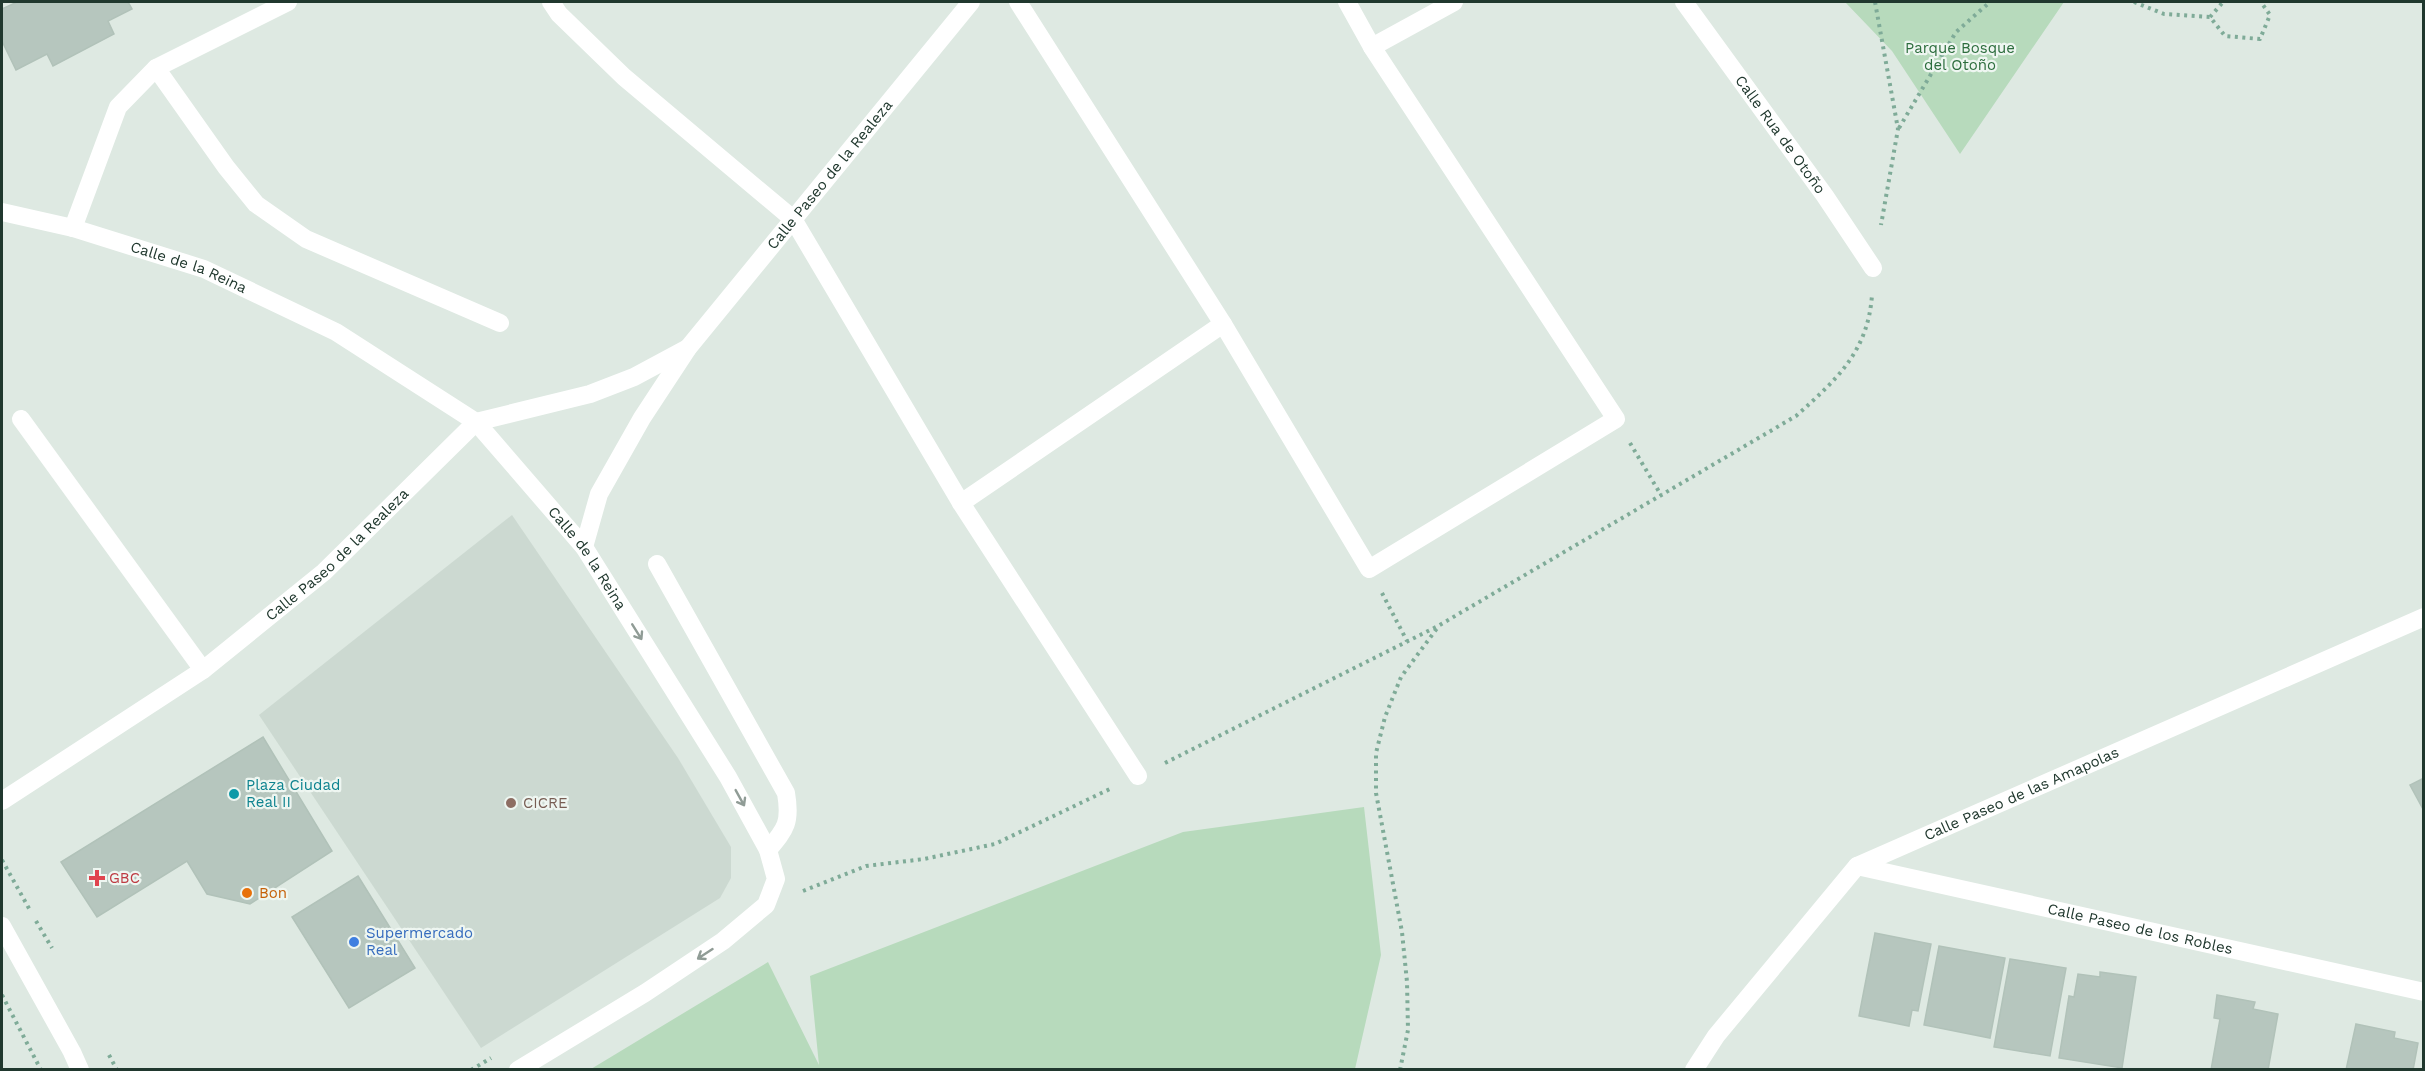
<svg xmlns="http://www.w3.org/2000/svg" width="2425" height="1071" font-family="'Work Sans',sans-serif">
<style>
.built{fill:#ccd9d1}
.green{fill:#b7dabc}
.building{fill:#b6c6be;stroke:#b1c2b9;stroke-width:1.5}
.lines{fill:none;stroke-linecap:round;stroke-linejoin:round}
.path{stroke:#7fab98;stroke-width:4;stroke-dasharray:3 4.5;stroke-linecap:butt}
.lane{stroke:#fff;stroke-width:18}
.street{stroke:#fff;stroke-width:18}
.oneway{stroke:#909c96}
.culture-dot{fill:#0f9aa8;stroke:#eef6f1;stroke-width:2}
.education-dot{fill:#8d6e63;stroke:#eef6f1;stroke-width:2}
.health-dot{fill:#e0444e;stroke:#eef6f1;stroke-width:2}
.food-dot{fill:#e8710a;stroke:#eef6f1;stroke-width:2}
.shop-dot{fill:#3f7fe0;stroke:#eef6f1;stroke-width:2}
.labels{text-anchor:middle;stroke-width:4.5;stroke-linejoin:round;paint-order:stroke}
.park-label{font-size:15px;fill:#2c6d3d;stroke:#eef6f1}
.street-label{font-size:15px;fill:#20382e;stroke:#eef6f1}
.culture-label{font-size:15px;fill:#0d838f;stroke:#eef6f1;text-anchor:start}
.education-label{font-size:15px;fill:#785e54;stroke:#eef6f1;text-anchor:start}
.health-label{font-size:15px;fill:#be3a42;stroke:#eef6f1;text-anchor:start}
.food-label{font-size:15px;fill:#c56008;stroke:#eef6f1;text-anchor:start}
.shop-label{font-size:15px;fill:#366cbe;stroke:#eef6f1;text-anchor:start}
</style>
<rect width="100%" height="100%" fill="#dee9e2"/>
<polygon class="built" points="512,515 678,758 731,847 731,878 720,898 481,1048 259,715"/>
<g class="green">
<polygon points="1845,2 2064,2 1960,154 1892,51"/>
<polygon points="1364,807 1381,955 1355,1069 591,1069 768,962 819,1065 810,976 1183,832"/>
</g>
<g class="building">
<polygon points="17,2 128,2 132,9 108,21 114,34 53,66 47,54 16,70 2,41 2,9"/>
<polygon points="263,737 332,851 250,904 207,894 187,861 97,917 61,862"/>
<polygon points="2424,778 2424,811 2410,785"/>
<polygon points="358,876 415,968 349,1008 292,917"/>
<polygon points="1875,933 1931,944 1918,1011 1912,1010 1909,1026 1859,1016"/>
<polygon points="1939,946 2005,958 1990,1038 1924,1025"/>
<polygon points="2010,959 2066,968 2050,1056 1994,1047"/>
<polygon points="2100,972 2136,977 2122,1068 2059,1058 2069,996 2074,997 2078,974 2100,977"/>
<polygon points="2217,995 2255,1002 2253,1009 2278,1014 2268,1070 2211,1070 2220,1019 2214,1018"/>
<polygon points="2356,1024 2395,1032 2394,1038 2418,1043 2413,1070 2346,1070"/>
</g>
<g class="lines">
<g class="path">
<polyline points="1875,2 1898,129 1881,225"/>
<polyline points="2134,2 2164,14 2210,17 2225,36 2260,39 2270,15 2261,2"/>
<polyline points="2210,17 2223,2"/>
<polyline points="1899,128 1956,32 1990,2"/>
<polyline points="1630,443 1661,495"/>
<polyline points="1382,593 1407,641"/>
<path d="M1165 763 1438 626 1796 416C1836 380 1868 352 1872 295"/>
<polyline points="2,860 31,912"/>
<polyline points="803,891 866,866 924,859 995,844 1112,788"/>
<polyline points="36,921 52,948"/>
<polyline points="2,995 41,1070"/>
<polyline points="109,1055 117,1070"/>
<polyline points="471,1070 491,1058"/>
<polyline points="1400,1070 1408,1030 1407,982 1402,932 1376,793 1376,753 1385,717 1401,677 1438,627"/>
</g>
<g class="lane">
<polyline points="551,2 559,14 624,77 793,219 961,503 1138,776"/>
<polyline points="1018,2 1223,324 1369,569 1616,419 1372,47 1347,2"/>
<path id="s1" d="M1684 2 1825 196 1873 268"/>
<polyline points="1372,47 1454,2"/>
<polyline points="156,68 226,167 256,204 306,239 500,323"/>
<polyline points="73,228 118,107 156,68 288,2"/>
<polyline points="961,503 1223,324"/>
<path d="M657 564 786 793C791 822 786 829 768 850"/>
</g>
<g class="street">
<path id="s2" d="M2 212 73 228 204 269 336 332 476 422 584 547 728 777 768 850 776 879 766 905 723 941 645 993 518 1070"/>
<polyline points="21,419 203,670"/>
<path id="s3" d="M584 547 599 494 642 418 688 348 971 2"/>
<path id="s4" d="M2 801 203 670 324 572 476 422 590 394 634 377 688 348"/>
<path id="s5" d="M1857 866 2424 992"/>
<polyline points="2,926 72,1052 80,1070"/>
<path id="s6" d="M1694 1070 1716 1036 1857 866 2424 617"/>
</g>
</g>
<defs><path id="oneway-shaft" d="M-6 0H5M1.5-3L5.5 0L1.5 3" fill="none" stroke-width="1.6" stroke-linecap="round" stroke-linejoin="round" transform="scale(1.5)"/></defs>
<g class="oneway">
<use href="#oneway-shaft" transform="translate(637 632) rotate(58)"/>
<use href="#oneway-shaft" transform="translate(740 798) rotate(61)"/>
<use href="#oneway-shaft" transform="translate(705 954) rotate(147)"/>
</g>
<circle class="culture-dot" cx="234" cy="794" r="6"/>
<circle class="education-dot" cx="511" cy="803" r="6"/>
<path class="health-dot" d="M94 869h6v6h6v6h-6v6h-6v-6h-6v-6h6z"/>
<circle class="food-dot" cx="247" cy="893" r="6"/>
<circle class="shop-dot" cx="354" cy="942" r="6"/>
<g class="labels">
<g class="park-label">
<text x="1960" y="53">Parque Bosque<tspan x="1960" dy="17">del Otoño</tspan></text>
</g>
<g class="street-label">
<text dy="5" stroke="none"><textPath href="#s1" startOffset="164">Calle Rua de Otoño</textPath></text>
<text dy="5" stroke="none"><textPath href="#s3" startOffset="450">Calle Paseo de la Realeza</textPath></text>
<text dy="5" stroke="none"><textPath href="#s2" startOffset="195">Calle de la Reina</textPath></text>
<text dy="5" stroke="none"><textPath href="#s4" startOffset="417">Calle Paseo de la Realeza</textPath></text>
<text dy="5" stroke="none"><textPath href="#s2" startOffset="699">Calle de la Reina</textPath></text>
<text dy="5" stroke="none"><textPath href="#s6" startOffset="441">Calle Paseo de las Amapolas</textPath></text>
<text dy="5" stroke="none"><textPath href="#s5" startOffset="290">Calle Paseo de los Robles</textPath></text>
</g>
<g class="culture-label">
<text x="246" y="790">Plaza Ciudad<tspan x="246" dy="17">Real II</tspan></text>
</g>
<g class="education-label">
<text x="523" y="808">CICRE</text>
</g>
<g class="health-label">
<text x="109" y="883">GBC</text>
</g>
<g class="food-label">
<text x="259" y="898">Bon</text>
</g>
<g class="shop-label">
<text x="366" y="938">Supermercado<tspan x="366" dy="17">Real</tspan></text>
</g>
</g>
<rect width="2425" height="1071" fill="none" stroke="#20382e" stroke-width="6"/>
</svg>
